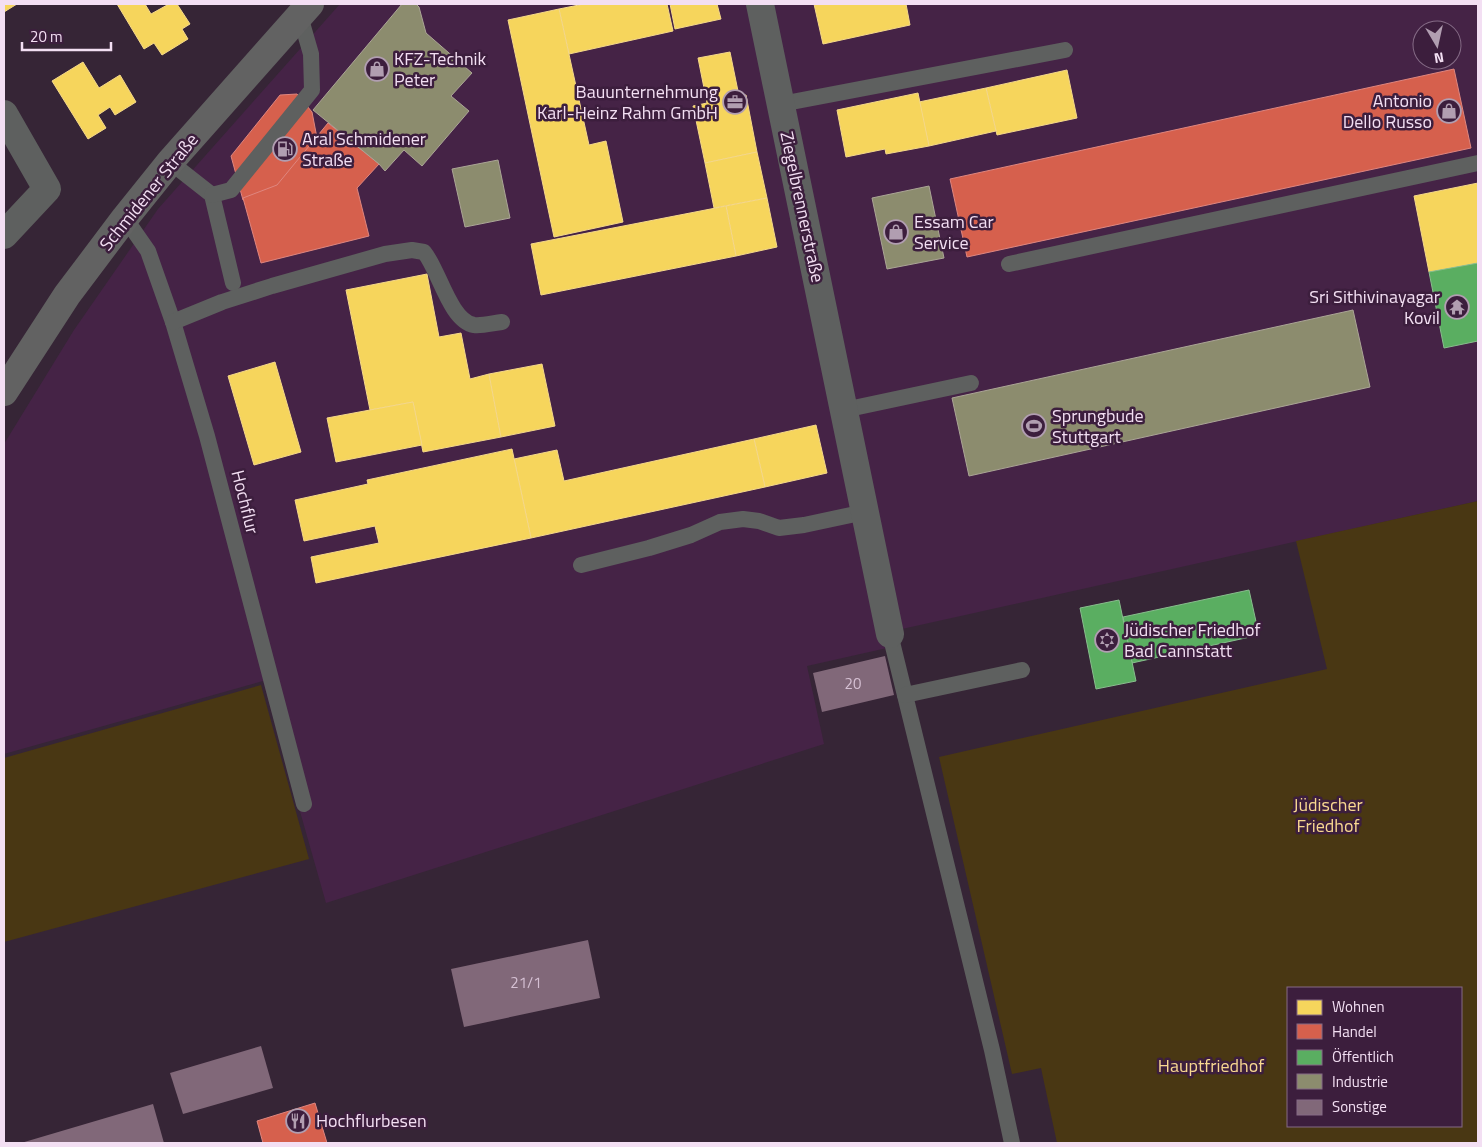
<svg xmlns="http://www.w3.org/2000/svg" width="1482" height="1147" font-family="'Titillium Web',sans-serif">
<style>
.built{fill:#452346;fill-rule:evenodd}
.green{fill:#493713;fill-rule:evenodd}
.homes{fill:#f6d55c;stroke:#f5d889}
.shops{fill:#d6604d;stroke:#df867f}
.public{fill:#5aae61;stroke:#88bd8d}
.industry{fill:#8c8c6e;stroke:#aba596}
.building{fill:#816879}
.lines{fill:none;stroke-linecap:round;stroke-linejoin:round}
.service{stroke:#5e605f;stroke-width:16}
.minor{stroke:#5e605f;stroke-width:28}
.secondary{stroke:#626262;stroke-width:28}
.labels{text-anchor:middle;stroke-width:5;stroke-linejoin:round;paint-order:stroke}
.number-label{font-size:15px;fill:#d6c1d4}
.poi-label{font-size:18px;fill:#f3dff3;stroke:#3c1e3d;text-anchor:start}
.street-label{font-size:18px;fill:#f3dff3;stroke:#3c1e3d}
.park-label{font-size:18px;fill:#f8d890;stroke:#3c1e3d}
</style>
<rect width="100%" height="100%" fill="#362536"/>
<path class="built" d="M340 4H1478V501L884 633 887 648 807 666 824 744 326 903 263 681 4 754V444L74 330 158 209ZM1422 30H1452V60H1422Z"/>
<g class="green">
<path d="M1478 501V1143H1057L1041 1068 1012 1074 939 757 1327 669 1296 541ZM1288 988H1461V1126H1288Z"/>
<polygon points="261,685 309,859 4,942 4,758"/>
</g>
<g class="homes">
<polygon points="4,4 17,4 4,12"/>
<polygon points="117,4 145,4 151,14 169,4 177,4 190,24 182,29 188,39 162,55 154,43 144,49"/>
<polygon points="584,4 667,4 673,31 569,54 559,9"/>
<polygon points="670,4 717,4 721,19 675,29"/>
<polygon points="814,4 906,4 910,25 823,44"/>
<polygon points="559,9 589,145 606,141 623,222 554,237 508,20"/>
<polygon points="730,52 739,96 746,95 757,152 705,163 693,106 707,103 698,58"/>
<polygon points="83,62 99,88 120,75 136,102 115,115 110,107 98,115 106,128 88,139 52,81"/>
<polygon points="1067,70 1077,118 997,135 986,88"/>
<polygon points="986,88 996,131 929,146 919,102"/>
<polygon points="918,93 929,146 886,154 885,149 846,157 837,110"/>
<polygon points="757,152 767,198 714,208 705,163"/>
<polygon points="1478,183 1478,263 1429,272 1414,196"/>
<polygon points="767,198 777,247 736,256 726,206"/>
<polygon points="726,206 736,256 541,295 531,244"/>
<polygon points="427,274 439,337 461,333 470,379 489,374 501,437 423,452 413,402 370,410 346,290"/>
<polygon points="275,362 301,452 254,465 228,376"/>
<polygon points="542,364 555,426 501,437 489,374"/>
<polygon points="413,402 422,445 336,462 327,418"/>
<polygon points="816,425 827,473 765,487 754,439"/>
<polygon points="754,439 765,487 531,538 514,459 557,450 564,481"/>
<polygon points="512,449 531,538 316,583 311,557 379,543 375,526 304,541 295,500 368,484 367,480"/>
</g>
<g class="shops">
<polygon points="1454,69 1471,148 967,257 950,179"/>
<polygon points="297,94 312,112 317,138 278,186 243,200 231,156 280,95"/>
<polygon points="328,123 379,164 357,188 369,236 261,263 243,198 277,185"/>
<polygon points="315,1103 327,1143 263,1143 257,1121"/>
</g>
<g class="public">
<polygon points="1478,263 1478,341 1444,348 1429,272"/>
<polygon points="1249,590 1259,635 1132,663 1123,617"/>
<polygon points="1119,600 1136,681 1096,689 1080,608"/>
</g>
<g class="industry">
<polygon points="402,4 416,4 419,7 426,33 472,73 451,96 469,111 422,166 404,150 385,171 379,164 313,110"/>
<polygon points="498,160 510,218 465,227 452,169"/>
<polygon points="929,186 944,258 887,269 872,198"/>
<polygon points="1353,310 1370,387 969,476 952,398"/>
</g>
<g class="building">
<polygon points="885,656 894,695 822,712 813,673"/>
<polygon points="588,940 600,998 464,1027 451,969"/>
<polygon points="261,1046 273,1088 183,1114 170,1073"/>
<polygon points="153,1104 164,1143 21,1143"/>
</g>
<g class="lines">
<g class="service">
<polyline points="781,104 1065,50"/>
<polyline points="170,162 212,195 233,283"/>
<polyline points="212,195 231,190 312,90 311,54 300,16"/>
<polyline points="125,218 148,251 173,322 207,436 304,804"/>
<polyline points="1009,264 1478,163"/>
<path d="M173 322 222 302 272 286 385 254 412 250 424 252C439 270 450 321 474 325 482 326 493 323 502 322"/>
<polyline points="844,410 971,383"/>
<polyline points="581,565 649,548 691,535 720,522 743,519 759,521 779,528 804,525 865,512"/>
<polyline points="890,634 992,1050 1012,1143"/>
<polyline points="905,695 1022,670"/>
</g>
<g class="minor">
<polyline points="760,4 890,634"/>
<polyline points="4,114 47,189 4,235"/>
</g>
<polyline class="secondary" points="4,392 67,295 125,218 170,162 310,4"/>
</g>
<defs>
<g id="shop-ring" transform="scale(1.25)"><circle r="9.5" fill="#3c1e3d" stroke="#b19eb1" stroke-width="1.5"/><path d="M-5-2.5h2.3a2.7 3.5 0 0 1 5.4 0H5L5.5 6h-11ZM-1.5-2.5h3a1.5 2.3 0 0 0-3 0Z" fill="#b19eb1"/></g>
<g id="office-ring" transform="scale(1.25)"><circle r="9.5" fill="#3c1e3d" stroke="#b19eb1" stroke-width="1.5"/><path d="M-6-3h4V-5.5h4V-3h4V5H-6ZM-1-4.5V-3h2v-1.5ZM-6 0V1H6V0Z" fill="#b19eb1"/></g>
<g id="fuel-ring" transform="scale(1.25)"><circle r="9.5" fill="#3c1e3d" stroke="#b19eb1" stroke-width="1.5"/><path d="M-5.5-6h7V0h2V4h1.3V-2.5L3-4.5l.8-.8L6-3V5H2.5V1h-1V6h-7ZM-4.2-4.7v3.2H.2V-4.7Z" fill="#b19eb1"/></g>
<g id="temple-ring" transform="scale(1.25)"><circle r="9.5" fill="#3c1e3d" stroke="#b19eb1" stroke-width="1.5"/><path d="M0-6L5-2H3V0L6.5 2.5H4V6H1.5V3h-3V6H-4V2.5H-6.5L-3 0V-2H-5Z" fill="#b19eb1"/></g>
<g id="stadium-ring" transform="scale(1.25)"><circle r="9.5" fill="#3c1e3d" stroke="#b19eb1" stroke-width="1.5"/><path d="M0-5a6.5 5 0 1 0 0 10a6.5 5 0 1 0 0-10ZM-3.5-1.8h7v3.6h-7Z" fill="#b19eb1"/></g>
<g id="synagogue-ring" transform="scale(1.25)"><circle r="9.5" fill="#3c1e3d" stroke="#b19eb1" stroke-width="1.5"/><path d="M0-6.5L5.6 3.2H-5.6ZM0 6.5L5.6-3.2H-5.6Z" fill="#b19eb1"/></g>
<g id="restaurant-ring" transform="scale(1.25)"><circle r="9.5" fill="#3c1e3d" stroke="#b19eb1" stroke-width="1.5"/><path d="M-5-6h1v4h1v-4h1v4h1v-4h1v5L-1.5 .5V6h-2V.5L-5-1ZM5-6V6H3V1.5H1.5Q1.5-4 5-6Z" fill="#b19eb1"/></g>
</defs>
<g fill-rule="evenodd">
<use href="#shop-ring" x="377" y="69"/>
<use href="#office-ring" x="735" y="102"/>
<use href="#shop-ring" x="1449" y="111"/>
<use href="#fuel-ring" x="285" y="149"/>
<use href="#shop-ring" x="896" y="232"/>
<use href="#temple-ring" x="1457" y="307"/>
<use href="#stadium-ring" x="1034" y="426"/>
<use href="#synagogue-ring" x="1107" y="640"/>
<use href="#restaurant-ring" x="298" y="1121"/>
</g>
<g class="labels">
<g class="number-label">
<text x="853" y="689">20</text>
<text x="526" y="988">21/1</text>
</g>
<g class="poi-label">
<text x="394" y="65">KFZ-Technik<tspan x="394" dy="21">Peter</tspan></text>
<text x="718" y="98" text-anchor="end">Bauunternehmung<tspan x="718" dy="21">Karl-Heinz Rahm GmbH</tspan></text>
<text x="1432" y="107" text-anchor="end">Antonio<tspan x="1432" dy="21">Dello Russo</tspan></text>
<text x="302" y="145">Aral Schmidener<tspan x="302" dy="21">Straße</tspan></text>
<text x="914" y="228">Essam Car<tspan x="914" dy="21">Service</tspan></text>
<text x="1440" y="303" text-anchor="end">Sri Sithivinayagar<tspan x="1440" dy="21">Kovil</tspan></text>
<text x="1052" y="422">Sprungbude<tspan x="1052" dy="21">Stuttgart</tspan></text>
<text x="1124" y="636">Jüdischer Friedhof<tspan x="1124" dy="21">Bad Cannstatt</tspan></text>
<text x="316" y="1127">Hochflurbesen</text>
</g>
<g class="street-label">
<text transform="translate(149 192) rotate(-51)" y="6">Schmidener Straße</text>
<text transform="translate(802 207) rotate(78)" y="6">Ziegelbrennerstraße</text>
<text transform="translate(245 502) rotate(76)" y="6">Hochflur</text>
</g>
<g class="park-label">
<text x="1328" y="811">Jüdischer<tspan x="1328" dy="21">Friedhof</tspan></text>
<text x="1211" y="1072">Hauptfriedhof</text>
</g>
</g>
<rect width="1482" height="1147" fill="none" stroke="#f3dff3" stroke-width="10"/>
<rect x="1287" y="987" width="175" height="140" fill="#3c1e3d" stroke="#856b86"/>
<rect x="1297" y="1000" width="25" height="15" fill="#f6d55c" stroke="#856b86"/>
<text x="1332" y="1012" font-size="15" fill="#f3dff3">Wohnen</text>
<rect x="1297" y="1024" width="25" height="15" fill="#d6604d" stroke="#856b86"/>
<text x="1332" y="1037" font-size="15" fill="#f3dff3">Handel</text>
<rect x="1297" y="1050" width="25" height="15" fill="#5aae61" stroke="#856b86"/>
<text x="1332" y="1062" font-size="15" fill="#f3dff3">Öffentlich</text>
<rect x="1297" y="1074" width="25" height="15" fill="#8c8c6e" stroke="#856b86"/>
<text x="1332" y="1087" font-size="15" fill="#f3dff3">Industrie</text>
<rect x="1297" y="1100" width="25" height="15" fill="#816879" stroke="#856b86"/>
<text x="1332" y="1112" font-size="15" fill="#f3dff3">Sonstige</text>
<g transform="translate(1437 45) rotate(171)"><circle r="24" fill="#3c1e3d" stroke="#856b86"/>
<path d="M0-4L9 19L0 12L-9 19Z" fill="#b19eb1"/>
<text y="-8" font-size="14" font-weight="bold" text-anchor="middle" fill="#f3dff3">N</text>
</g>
<path d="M22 42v8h89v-8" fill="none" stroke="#f3dff3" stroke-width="2.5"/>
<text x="30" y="42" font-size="15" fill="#f3dff3" stroke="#3c1e3d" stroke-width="4" paint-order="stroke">20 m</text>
</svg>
